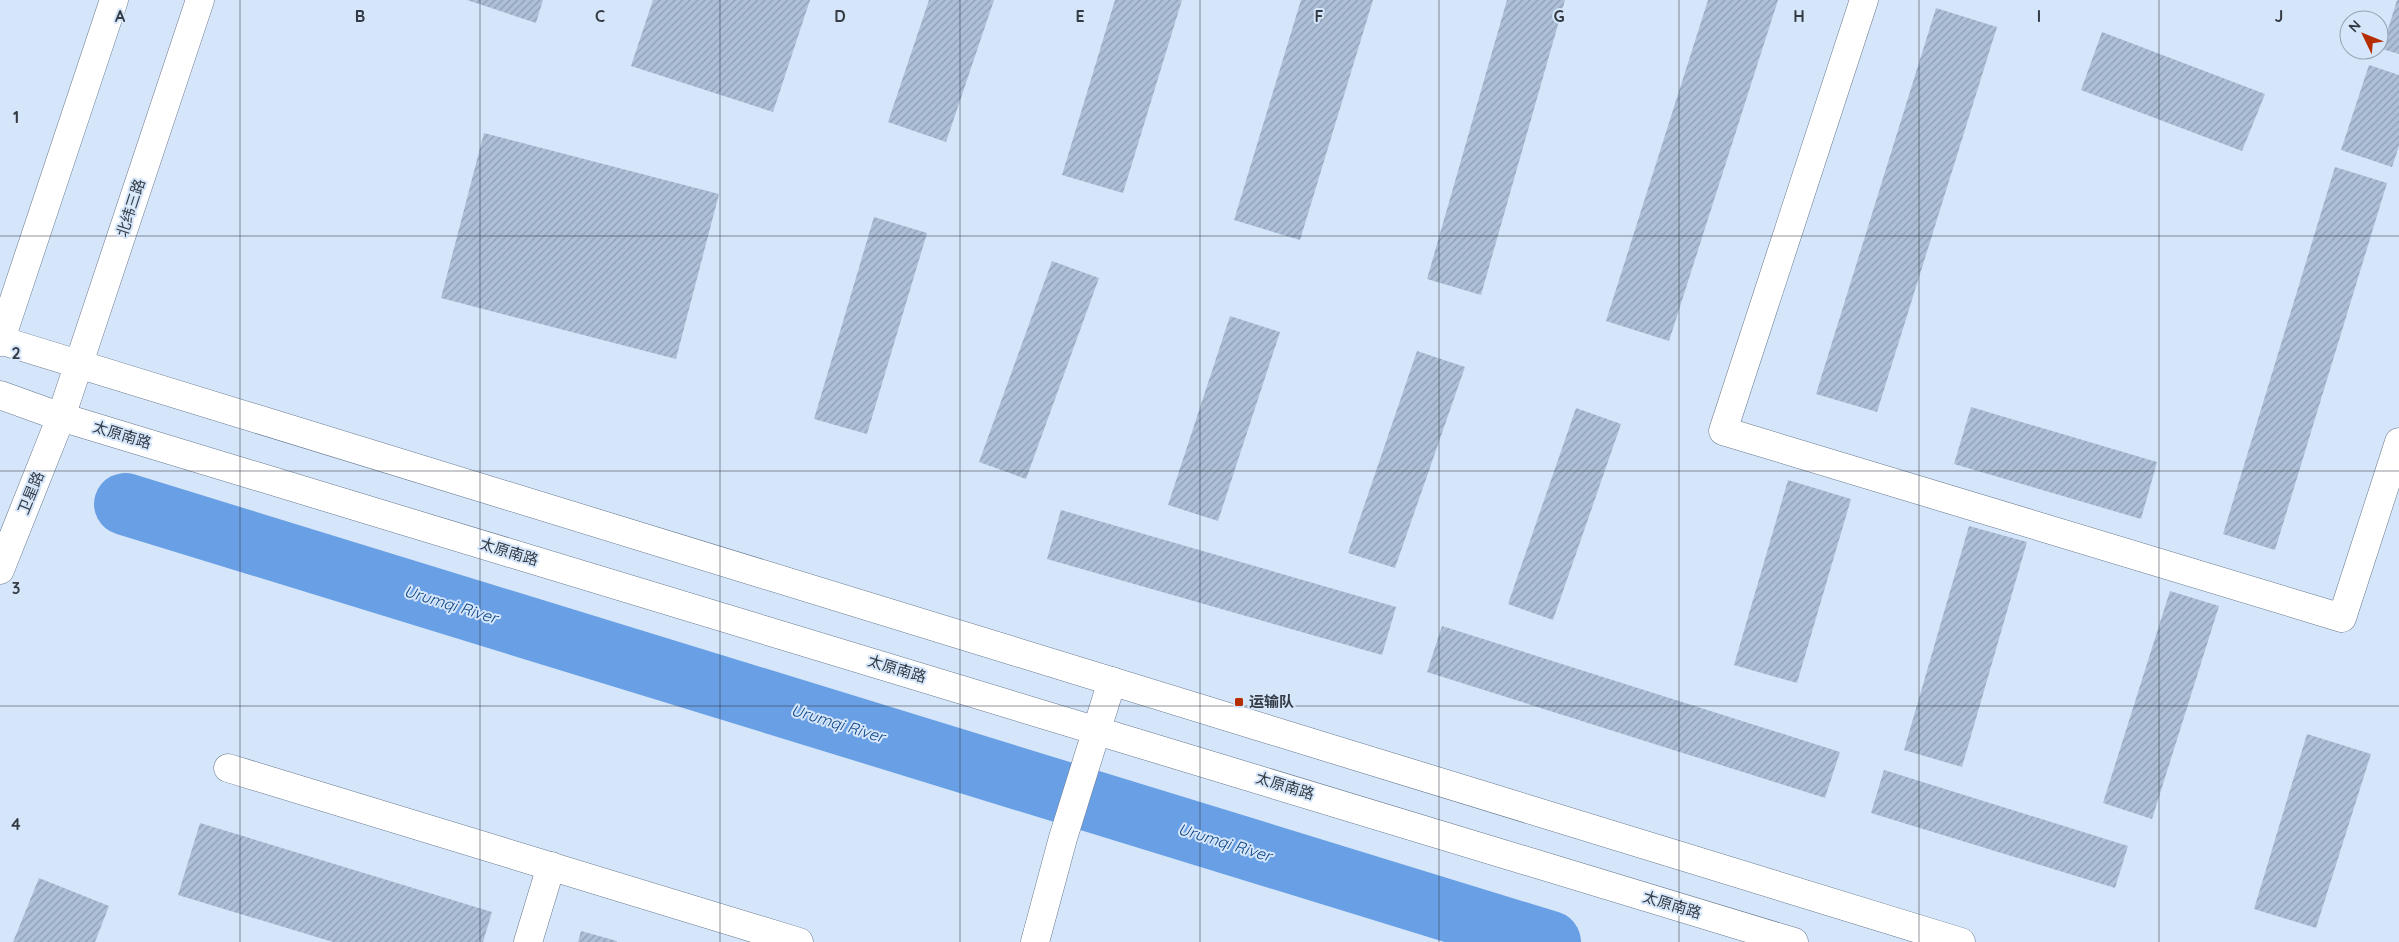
<svg xmlns="http://www.w3.org/2000/svg" width="2399" height="942" font-family="Quicksand,'Noto Sans SC',sans-serif">
<style>
.lines{fill:none;stroke-linecap:round;stroke-linejoin:round}
.river{stroke:#69a0e5;stroke-width:62}
.building{fill:url(#building-hatch)}
.minor-casing{stroke:#66778d;stroke-width:29}
.major-casing{stroke:#66778d;stroke-width:29}
.minor{stroke:#fff;stroke-width:28}
.major{stroke:#fff;stroke-width:28}
.grid{fill:none;stroke:#343b45;stroke-width:1;stroke-opacity:0.55}
.poi-dot{fill:#b62d00;stroke:#d6e6fa;stroke-width:2}
.labels{text-anchor:middle;stroke-width:4;stroke-linejoin:round;paint-order:stroke}
.street-label{font-size:15px;fill:#343b45;stroke:#d6e6fa}
.poi-label{font-size:15px;font-weight:bold;fill:#343b45;stroke:#d6e6fa;text-anchor:start}
.water-label{font-size:16px;font-style:italic;fill:#0d4684;stroke:#d6e6fa}
.grid-label{font-size:16px;text-anchor:middle;font-weight:bold;fill:#343b45;stroke:#d6e6fa;stroke-width:4;stroke-linejoin:round;paint-order:stroke}
</style>
<defs>
<pattern id="building-hatch" width="6" height="6" patternUnits="userSpaceOnUse" patternTransform="scale(1.25)"><rect width="6" height="6" fill="#adc0d8"/><path d="M-1 1l2-2M0 6l6-6M5 7l2-2" fill="none" stroke="#8e9db1"/></pattern>
</defs>
<rect width="100%" height="100%" fill="#d6e6fa"/>
<g class="lines">
<polyline class="river" points="125,504 1550,942"/>
</g>
<g class="building">
<polygon points="467,0 543,0 536,23"/>
<polygon points="653,0 810,0 773,112 631,66"/>
<polygon points="929,0 994,0 946,142 888,122"/>
<polygon points="1115,0 1182,0 1123,193 1062,175"/>
<polygon points="1301,0 1373,0 1300,240 1234,220"/>
<polygon points="1507,0 1565,0 1481,295 1427,279"/>
<polygon points="1708,0 1778,0 1669,341 1606,321"/>
<polygon points="2397,0 2399,0 2399,54 2382,49"/>
<polygon points="1936,8 1997,27 1877,412 1816,394"/>
<polygon points="2102,32 2265,94 2242,151 2081,90"/>
<polygon points="2369,65 2399,75 2399,146 2392,167 2341,150"/>
<polygon points="484,133 719,194 676,359 441,298"/>
<polygon points="2335,167 2387,183 2275,550 2223,534"/>
<polygon points="874,217 927,233 867,434 814,419"/>
<polygon points="1052,261 1099,278 1026,479 979,462"/>
<polygon points="1230,316 1280,332 1218,521 1168,505"/>
<polygon points="1417,351 1465,367 1395,568 1348,553"/>
<polygon points="1971,407 2157,462 2141,519 1954,464"/>
<polygon points="1576,408 1621,424 1553,620 1508,604"/>
<polygon points="1788,480 1851,499 1797,683 1734,665"/>
<polygon points="1061,510 1396,607 1382,655 1047,559"/>
<polygon points="1969,526 2027,542 1962,767 1904,750"/>
<polygon points="2170,591 2219,606 2152,819 2103,803"/>
<polygon points="1442,626 1840,752 1825,798 1427,672"/>
<polygon points="2307,734 2371,754 2316,928 2254,909"/>
<polygon points="1884,770 2128,846 2115,888 1871,813"/>
<polygon points="200,823 492,912 483,942 333,942 178,895"/>
<polygon points="39,878 109,906 95,942 13,942"/>
<polygon points="581,931 617,941 617,942 578,942"/>
</g>
<g class="lines">
<g class="minor-casing">
<g id="minor">
<polyline points="1864,0 1723,431 2342,618 2399,442"/>
<polyline points="228,768 799,942"/>
<polyline points="528,942 551,866"/>
<polyline points="1035,942 1063,838 1112,681"/>
</g>
</g>
<g class="major-casing">
<g id="major">
<polyline points="0,340 1961,942"/>
<polyline points="0,342 114,0"/>
<polyline points="0,395 61,417 1794,942"/>
<polyline points="0,570 61,417 200,0"/>
</g>
</g>
<use href="#minor" class="minor"/>
<use href="#major" class="major"/>
</g>
<path class="grid" d="M240 0V942M480 0V942M720 0V942M960 0V942M1200 0V942M1439 0V942M1679 0V942M1919 0V942M2159 0V942M0 236H2399M0 471H2399M0 706H2399"/>
<rect class="poi-dot" x="1234" y="697" width="10" height="10" rx="2.5"/>
<g class="labels">
<g class="street-label">
<text transform="translate(131 208) rotate(-72)" y="5">北纬三路</text>
<text transform="translate(122 435) rotate(17)" y="5">太原南路</text>
<text transform="translate(31 493) rotate(-68)" y="5">卫星路</text>
<text transform="translate(509 552) rotate(17)" y="5">太原南路</text>
<text transform="translate(897 669) rotate(17)" y="5">太原南路</text>
<text transform="translate(1285 786) rotate(17)" y="5">太原南路</text>
<text transform="translate(1672 905) rotate(17)" y="5">太原南路</text>
</g>
<g class="poi-label">
<text x="1249" y="707">运输队</text>
</g>
<g class="water-label">
<text transform="translate(451 604) rotate(17)" y="6">Urumqi River</text>
<text transform="translate(838 723) rotate(17)" y="6">Urumqi River</text>
<text transform="translate(1225 842) rotate(17)" y="6">Urumqi River</text>
</g>
</g>
<g class="grid-label">
<text x="120" y="22">A</text>
<text x="360" y="22">B</text>
<text x="600" y="22">C</text>
<text x="840" y="22">D</text>
<text x="1080" y="22">E</text>
<text x="1319" y="22">F</text>
<text x="1559" y="22">G</text>
<text x="1799" y="22">H</text>
<text x="2039" y="22">I</text>
<text x="2279" y="22">J</text>
<text x="16" y="123">1</text>
<text x="16" y="359">2</text>
<text x="16" y="594">3</text>
<text x="16" y="830">4</text>
</g>
<g transform="translate(2364 35) rotate(313)"><circle r="24" fill="#d6e6fa" stroke="#95a2b2"/>
<path d="M0-4L9 19L0 12L-9 19Z" fill="#b62d00"/>
<text y="-8" font-size="14" font-weight="bold" text-anchor="middle" fill="#343b45">N</text>
</g>
</svg>
